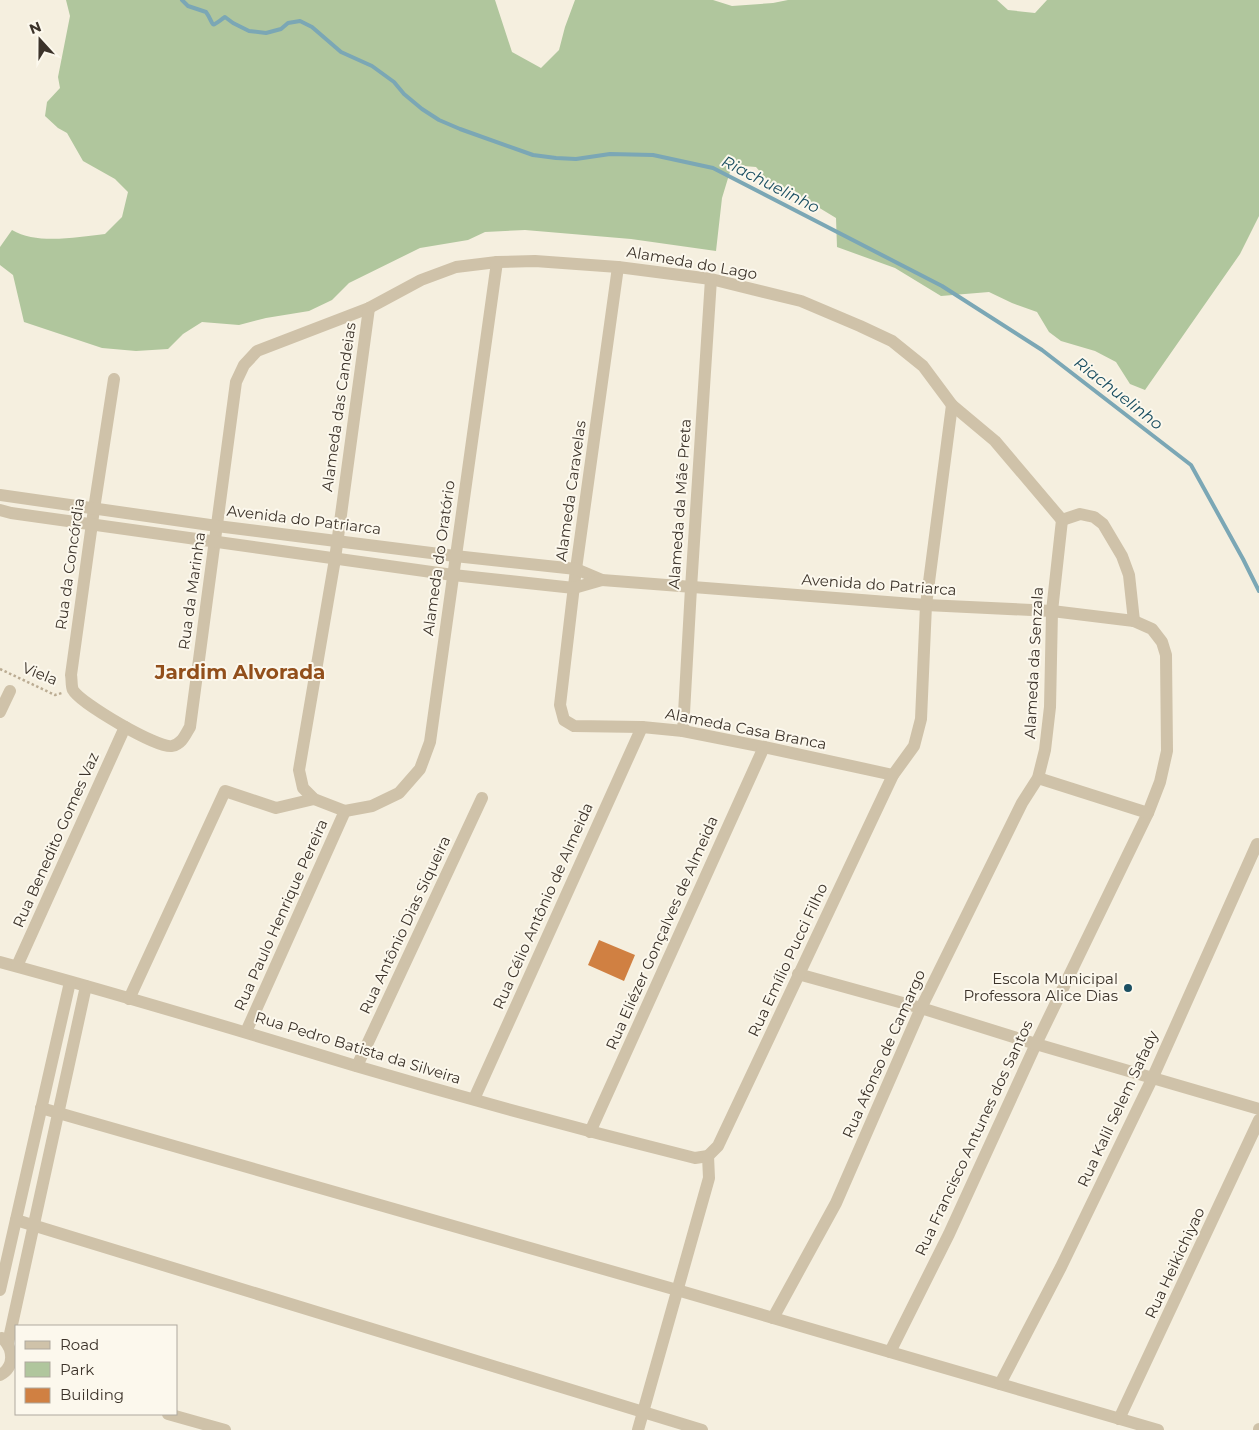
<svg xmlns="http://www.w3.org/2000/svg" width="1259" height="1430" font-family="Montserrat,sans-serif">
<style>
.green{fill:#b0c69d}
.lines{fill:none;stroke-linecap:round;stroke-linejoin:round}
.stream{stroke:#7ba7b5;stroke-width:4}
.building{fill:#d08042}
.path{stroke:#bbac93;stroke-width:2.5;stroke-dasharray:2.5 2.5;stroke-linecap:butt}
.street{stroke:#cfc2a9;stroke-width:12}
.poi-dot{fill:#1b4f62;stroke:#fcf8ed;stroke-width:2}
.labels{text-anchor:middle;stroke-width:4;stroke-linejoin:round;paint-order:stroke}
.street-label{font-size:15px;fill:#3c332a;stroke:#fcf8ed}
.poi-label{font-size:15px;fill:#3c332a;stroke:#fcf8ed;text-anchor:end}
.water-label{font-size:16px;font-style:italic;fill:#1b4f62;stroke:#fcf8ed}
.district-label{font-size:20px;font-weight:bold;fill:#924f1b;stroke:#fcf8ed}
</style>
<rect width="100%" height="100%" fill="#f5efdf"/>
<path class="green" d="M66 0H495L512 52 541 68 559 50 565 27 575 0H713L732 6 773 3 788 0H997L1008 10 1035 13 1047 0H1259V216L1240 254 1145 390 1130 384 1116 362 1095 351 1061 341 1049 332 1037 312 1012 303 989 292 941 296 895 268 837 247 836 218 808 201 770 183 756 167 732 165 722 198 716 251 631 239 525 230 485 232 468 240 420 248 349 283 332 300 309 311 266 318 239 325 202 322 183 334 168 349 136 351 102 348 24 322 13 275 0 265V247L12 230C37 245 77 237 105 234L122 217 128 192 115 179 83 161 67 133 58 128 45 116 47 102 60 88 58 77 70 16Z"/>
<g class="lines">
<path class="stream" d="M182 0 188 6 206 12C216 26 208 29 225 17L233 23 249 31 266 33 281 29 288 23 300 21 312 27 341 52 372 66 394 82 404 94 422 109 439 120 460 129 533 155 556 158 576 159 610 154 653 155 713 168 942 286 1042 350 1191 465 1243 559 1259 591"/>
</g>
<polygon class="building" points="599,940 635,955 624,981 588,965"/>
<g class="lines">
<polyline class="path" points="0,669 55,695 62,693"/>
<g class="street">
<polyline points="618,267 576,569 560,705 564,720 574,726 642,727 683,731 764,747 893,775"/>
<path d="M114 379 94 509 71 675C72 679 71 686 73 690 80 703 158 749 172 746 182 744 185 735 190 727L236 382 244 365 257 351 369 308 421 280 456 267 497 262 535 261 618 267 711 279 801 301 860 326 892 341 923 366 952 405 995 441 1062 520"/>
<polyline points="0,495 217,526 455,556 576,569 602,580 926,605 1052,611 1134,621 1152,629 1162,642 1166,655 1167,751 1160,782 1148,813 1036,1044 949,1234 890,1352"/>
<polyline points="0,510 11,513 453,575 574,588 602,580"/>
<polyline points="1062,520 1080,514 1094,517 1103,524 1122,556 1129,575 1134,621"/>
<polyline points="0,712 10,691"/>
<polyline points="683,731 691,588 711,279"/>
<polyline points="1038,778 1148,813"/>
<polyline points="345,811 372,806 399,793 420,769 430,742 497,262"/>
<polyline points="345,811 314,799 303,788 299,770 335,559 369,308"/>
<path d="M0 962C119 994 238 1030 356 1066 468 1099 582 1130 695 1158L708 1156"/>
<polyline points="17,966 125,727"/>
<polyline points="798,974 921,1008 1036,1044 1259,1109"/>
<polyline points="129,999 225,791 276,808 314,799"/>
<polyline points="246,1032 345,811"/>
<polyline points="357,1066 482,798"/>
<polyline points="474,1099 642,727"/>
<polyline points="41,1108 677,1290 1158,1430"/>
<polyline points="590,1132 764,747"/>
<polyline points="708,1156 718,1146 893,775 914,746 921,719 926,605 952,405"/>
<polyline points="16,1220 702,1430"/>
<polyline points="0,1290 70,982"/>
<polyline points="773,1318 836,1203 921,1008 1022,803 1038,778 1045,750 1050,707 1052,611 1062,520"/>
<polyline points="8,1343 86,986"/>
<path d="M0 1375C15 1367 14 1349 2 1338"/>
<polyline points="1000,1384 1061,1267 1152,1079 1257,844"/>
<polyline points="168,1414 225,1430"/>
<polyline points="1119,1419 1259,1120"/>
<polyline points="638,1430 709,1178 708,1156"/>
<polyline points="1259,1430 1259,1429"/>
</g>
</g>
<circle class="poi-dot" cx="1128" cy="988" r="5"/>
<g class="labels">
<g class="street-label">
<text transform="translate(692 263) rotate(10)" y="5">Alameda do Lago</text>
<text transform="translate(339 407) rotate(-82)" y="5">Alameda das Candeias</text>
<text transform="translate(571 491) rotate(-82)" y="5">Alameda Caravelas</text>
<text transform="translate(680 504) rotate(-86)" y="5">Alameda da Mãe Preta</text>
<text transform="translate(304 520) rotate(7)" y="5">Avenida do Patriarca</text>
<text transform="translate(439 558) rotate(-82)" y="5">Alameda do Oratório</text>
<text transform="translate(70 564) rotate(-82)" y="5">Rua da Concórdia</text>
<text transform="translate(879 585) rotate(4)" y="5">Avenida do Patriarca</text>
<text transform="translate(192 591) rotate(-82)" y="5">Rua da Marinha</text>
<text transform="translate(1034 663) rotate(-87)" y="5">Alameda da Senzala</text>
<text transform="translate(40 674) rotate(22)" y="5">Viela</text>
<text transform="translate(746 729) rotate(11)" y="5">Alameda Casa Branca</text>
<text transform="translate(56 840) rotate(-66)" y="5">Rua Benedito Gomes Vaz</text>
<text transform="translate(543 906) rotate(-66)" y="5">Rua Célio Antônio de Almeida</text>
<text transform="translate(281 915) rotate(-66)" y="5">Rua Paulo Henrique Pereira</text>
<text transform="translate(405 925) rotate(-65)" y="5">Rua Antônio Dias Siqueira</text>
<text transform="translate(662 933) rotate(-66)" y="5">Rua Eliézer Gonçalves de Almeida</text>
<text transform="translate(788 960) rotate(-65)" y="5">Rua Emílio Pucci Filho</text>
<text transform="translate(358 1048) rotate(17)" y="5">Rua Pedro Batista da Silveira</text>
<text transform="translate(884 1054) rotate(-66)" y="5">Rua Afonso de Camargo</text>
<text transform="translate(1118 1109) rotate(-65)" y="5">Rua Kalil Selem Safady</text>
<text transform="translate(974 1138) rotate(-65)" y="5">Rua Francisco Antunes dos Santos</text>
<text transform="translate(1175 1263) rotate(-65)" y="5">Rua Heikichiyao</text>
</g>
<g class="poi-label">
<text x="1118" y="984">Escola Municipal<tspan x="1118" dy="17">Professora Alice Dias</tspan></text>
</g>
<g class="water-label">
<text transform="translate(771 184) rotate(27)" y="6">Riachuelinho</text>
<text transform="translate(1119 393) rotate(38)" y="6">Riachuelinho</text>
</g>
<g class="district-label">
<text x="240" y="679">Jardim Alvorada</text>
</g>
</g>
<rect x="15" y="1325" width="162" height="90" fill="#fcf8ed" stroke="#afa99f"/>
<rect x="25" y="1341" width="25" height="8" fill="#cfc2a9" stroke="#afa99f"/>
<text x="60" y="1350" font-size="15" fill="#3c332a">Road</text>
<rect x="25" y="1362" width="25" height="15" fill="#b0c69d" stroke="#afa99f"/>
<text x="60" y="1375" font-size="15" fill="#3c332a">Park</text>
<rect x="25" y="1388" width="25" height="15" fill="#d08042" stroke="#afa99f"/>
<text x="60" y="1400" font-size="15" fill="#3c332a">Building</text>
<g transform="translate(40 40) rotate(339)" stroke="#fcf8ed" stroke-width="4" paint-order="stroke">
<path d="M0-4L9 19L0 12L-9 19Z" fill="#3c332a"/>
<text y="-8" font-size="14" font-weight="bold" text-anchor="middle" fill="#3c332a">N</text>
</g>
</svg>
